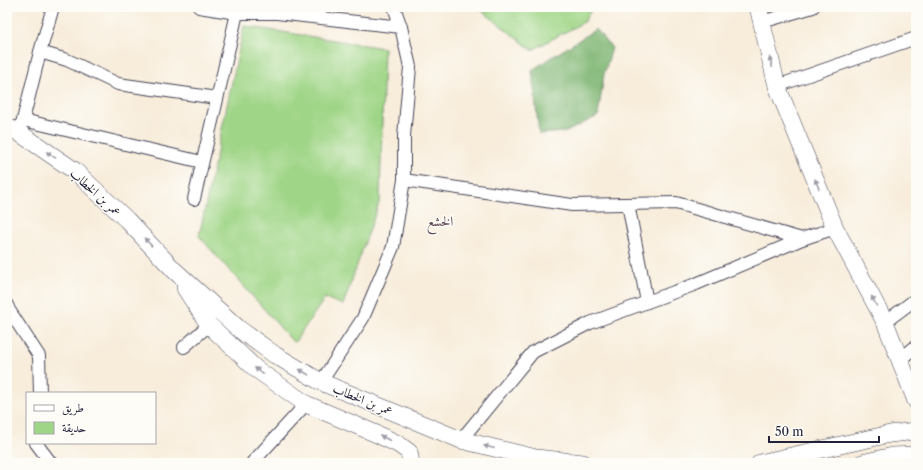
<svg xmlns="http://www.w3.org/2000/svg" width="923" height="470" font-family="'Libre Caslon Text',Amiri,serif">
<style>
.green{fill:#9fd586;stroke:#607c60}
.forest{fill:#7fb673;stroke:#506c57}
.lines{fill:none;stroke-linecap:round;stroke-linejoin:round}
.street-casing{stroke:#424053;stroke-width:14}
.secondary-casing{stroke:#424053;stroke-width:18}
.street{stroke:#fff;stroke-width:12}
.secondary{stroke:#fff;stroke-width:17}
.oneway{fill:#9c9ca7}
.labels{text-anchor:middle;stroke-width:3;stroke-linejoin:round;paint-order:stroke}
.street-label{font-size:13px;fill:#22223b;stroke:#fdfcf7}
.neighbourhood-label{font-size:14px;fill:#604a56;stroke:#fdfcf7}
</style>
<rect width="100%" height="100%" fill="#fdfcf7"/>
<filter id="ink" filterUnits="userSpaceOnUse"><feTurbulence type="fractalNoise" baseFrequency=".025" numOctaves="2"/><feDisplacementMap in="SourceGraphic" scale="8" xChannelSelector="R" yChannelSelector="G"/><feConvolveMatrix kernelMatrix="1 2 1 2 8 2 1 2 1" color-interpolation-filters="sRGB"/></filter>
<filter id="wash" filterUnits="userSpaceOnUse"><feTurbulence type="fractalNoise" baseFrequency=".012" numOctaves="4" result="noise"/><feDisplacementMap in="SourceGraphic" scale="16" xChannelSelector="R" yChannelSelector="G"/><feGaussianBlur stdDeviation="0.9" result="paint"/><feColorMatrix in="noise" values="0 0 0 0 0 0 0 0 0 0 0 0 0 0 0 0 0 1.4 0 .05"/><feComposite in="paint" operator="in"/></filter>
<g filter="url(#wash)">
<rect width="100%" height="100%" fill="#f8eddb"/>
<g class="green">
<polygon points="477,7 593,7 584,22 532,50"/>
<polygon points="244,26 384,48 380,200 343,305 325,298 294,343 199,236"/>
</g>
<polygon class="forest" points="596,29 612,48 604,74 598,116 566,132 539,134 532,70"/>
</g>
<g filter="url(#ink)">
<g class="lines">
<g class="street-casing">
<g id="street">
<polyline points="199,7 237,13 277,13 401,27"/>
<polyline points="762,22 813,7"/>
<polyline points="40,52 67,60 118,84 217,98"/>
<polyline points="777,86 916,38"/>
<polyline points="23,120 202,162"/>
<polyline points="20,127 23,120 40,52 53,7"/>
<polyline points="404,180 572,205 676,203 802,239"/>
<polyline points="194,199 237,13"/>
<polyline points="628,204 647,302"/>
<polyline points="7,305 9,310 39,356 40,393"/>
<polyline points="885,322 916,299"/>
<polyline points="184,347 209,325"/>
<polyline points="900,360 916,346"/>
<polyline points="321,382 363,318 393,247 404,180 404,136 410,67 401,27 394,7"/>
<polyline points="461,440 533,352 590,323 696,284 802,239 835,228"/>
<polyline points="36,443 51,463"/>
<polyline points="252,463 306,404"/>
</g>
</g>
<g class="secondary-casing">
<g id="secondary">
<polyline points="758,7 777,86 835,228 885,322 916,401"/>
<polyline points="7,127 18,132 75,171 127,220 174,270 239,329 275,355 321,382 461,440 536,458 583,463"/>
<polyline points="185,288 209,325 256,369 306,404 379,435 398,444 409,452 411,463"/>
<polyline points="760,463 890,434 916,431"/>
<polyline points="862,463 893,456 916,455"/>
</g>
</g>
<use href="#street" class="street"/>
<use href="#secondary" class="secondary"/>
</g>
<defs><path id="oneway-solid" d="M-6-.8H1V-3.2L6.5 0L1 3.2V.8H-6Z"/></defs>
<g class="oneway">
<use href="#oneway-solid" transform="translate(771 62) rotate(-103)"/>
<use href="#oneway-solid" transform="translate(51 155) rotate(-146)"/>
<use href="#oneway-solid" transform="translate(817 184) rotate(-112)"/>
<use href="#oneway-solid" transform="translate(148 242) rotate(-133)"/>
<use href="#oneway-solid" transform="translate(874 301) rotate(-118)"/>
<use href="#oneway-solid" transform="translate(259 371) rotate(-143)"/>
<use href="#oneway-solid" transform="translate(304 372) rotate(-149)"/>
<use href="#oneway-solid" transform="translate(385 438) rotate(-153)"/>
<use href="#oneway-solid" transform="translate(489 447) rotate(-166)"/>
</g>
</g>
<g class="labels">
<g class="street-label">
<text transform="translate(96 192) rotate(42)" y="5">عمر بن الخطاب</text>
<text transform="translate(363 399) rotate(22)" y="5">عمر بن الخطاب</text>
</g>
<g class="neighbourhood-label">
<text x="440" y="226">الخشع</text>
</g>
</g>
<rect width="923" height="470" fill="none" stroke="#fdfcf7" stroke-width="24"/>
<rect x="26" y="392" width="130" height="52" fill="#fdfcf7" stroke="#a5a5ac"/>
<rect x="34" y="405" width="20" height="6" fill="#ffffff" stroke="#a5a5ac"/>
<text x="62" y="412" font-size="12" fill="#22223b">طريق</text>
<rect x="34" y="422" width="20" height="12" fill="#9fd586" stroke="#a5a5ac"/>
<text x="62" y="432" font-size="12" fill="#22223b">حديقة</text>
<path d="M769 436v6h110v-6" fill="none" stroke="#22223b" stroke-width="2"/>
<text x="775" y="436" font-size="12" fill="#22223b" stroke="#fdfcf7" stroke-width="3" paint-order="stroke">50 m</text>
</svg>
